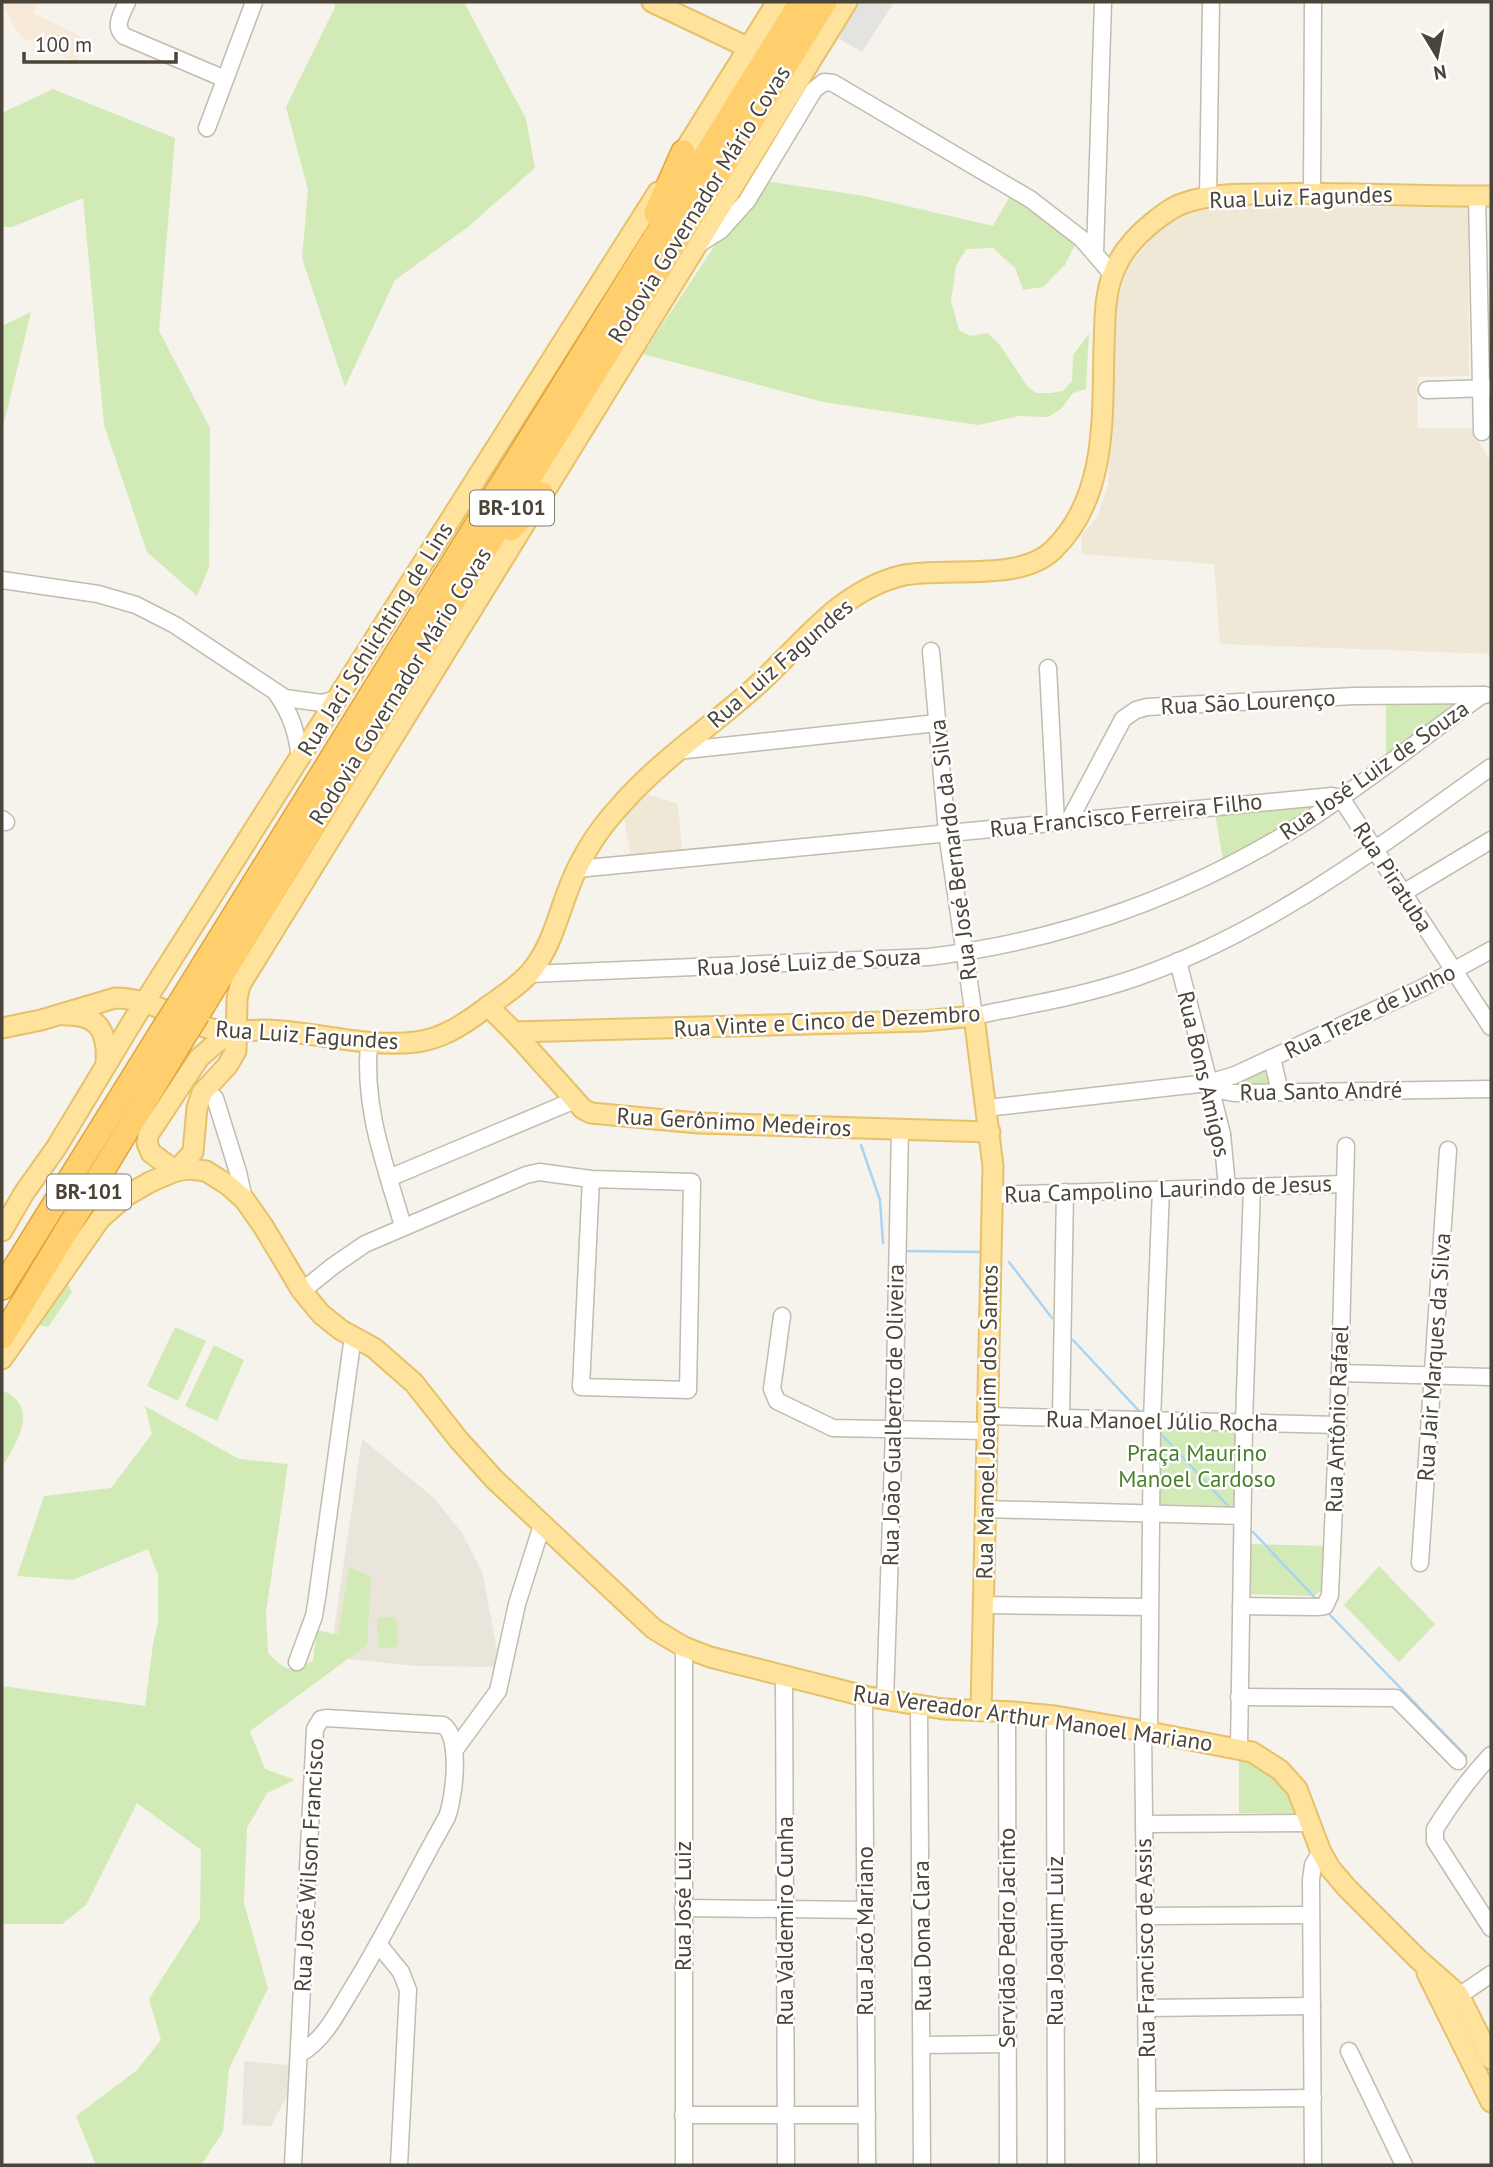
<svg xmlns="http://www.w3.org/2000/svg" width="1493" height="2167" font-family="'PT Sans',sans-serif">
<style>
.residential{fill:#eae5da}
.commercial{fill:#f7ead8}
.education{fill:#efe8d6}
.green{fill:#d2eab5}
.parking{fill:#e5e3e0}
.lines{fill:none;stroke-linecap:round;stroke-linejoin:round}
.stream{stroke:#a9d4f2;stroke-width:2.5}
.minor-casing{stroke:#c2bbae;stroke-width:19}
.major-casing{stroke:#e6c16a;stroke-width:23}
.highway-casing{stroke:#e0a43c;stroke-width:26}
.minor{stroke:#fff;stroke-width:16}
.major{stroke:#ffe39c;stroke-width:19}
.highway{stroke:#ffcf6e;stroke-width:23}
.highway-bridge-casing{stroke:#e0a43c;stroke-width:26;stroke-linecap:butt}
.highway-bridge{stroke:#ffcf6e;stroke-width:23}
.labels{text-anchor:middle;stroke-width:5;stroke-linejoin:round;paint-order:stroke}
.shield{fill:#fff;stroke:#817c74;stroke-width:2}
.shield-label{font-size:21px;font-weight:bold;fill:#4b4439}
.street-label{font-size:23px;fill:#4b4439;stroke:#fff}
.park-label{font-size:23px;fill:#4a7f2a;stroke:#fff}
</style>
<rect width="100%" height="100%" fill="#f6f3ec"/>
<g class="residential">
<polygon points="362,1439 433,1497 462,1533 483,1574 500,1667 416,1666 330,1657"/>
<polygon points="244,2061 289,2065 288,2094 271,2126 242,2125"/>
</g>
<polygon class="commercial" points="4,2 37,2 33,13 88,40 76,62 21,37 6,12"/>
<g class="education">
<polygon points="1236,204 1318,208 1468,206 1469,376 1418,377 1417,428 1471,428 1491,462 1491,654 1220,644 1214,564 1081,554 1082,534 1097,518 1108,485 1115,308 1128,267 1162,226 1188,212"/>
<polygon points="644,793 678,804 682,850 631,856 623,812"/>
</g>
<g class="green">
<polygon points="334,2 464,2 526,119 535,168 468,227 395,280 345,387 302,258 308,190 286,107 335,7"/>
<polygon points="53,89 175,138 159,331 210,428 209,567 197,596 147,552 104,425 83,198 12,227 2,227 2,113"/>
<polygon points="758,180 864,196 993,226 1011,194 1076,243 1065,265 1043,287 1023,290 1015,268 993,248 966,249 956,266 951,301 959,330 970,336 988,333 1000,345 1027,386 1036,393 1051,393 1063,391 1072,381 1073,355 1089,334 1086,389 1073,393 1061,409 1048,417 1019,416 978,425 823,402 643,354"/>
<polygon points="31,312 2,431 2,326"/>
<polygon points="1457,702 1386,759 1386,703"/>
<polygon points="1324,801 1223,860 1215,813"/>
<polygon points="1267,1066 1270,1086 1230,1088 1225,1085"/>
<polygon points="68,1284 72,1292 48,1327 39,1325"/>
<polygon points="175,1327 206,1341 178,1401 147,1386"/>
<polygon points="214,1345 244,1360 217,1421 185,1406"/>
<path d="M2 1390C41 1408 17 1441 2 1468Z"/>
<path d="M145 1406 239 1459 288 1464 266 1612 268 1653C285 1670 291 1675 313 1660L317 1630 338 1635 349 1567 371 1577 367 1645 250 1731 265 1769 295 1780 267 1793 247 1828 244 1903 268 1988 229 2069 223 2132 201 2165H96L76 2116 137 2070 161 2040 149 1999 200 1919 201 1850 137 1803 86 1905 62 1924H2V1686L145 1706 153 1644 158 1623V1575L148 1549 73 1580 17 1576 44 1496 111 1488 152 1434Z"/>
<polygon points="1158,1427 1237,1428 1235,1506 1157,1504"/>
<polygon points="1246,1544 1326,1546 1326,1587 1314,1596 1246,1594"/>
<polygon points="1379,1566 1435,1624 1399,1662 1344,1605"/>
<polygon points="396,1617 398,1647 378,1648 377,1618"/>
<path d="M1239 1758C1270 1766 1287 1785 1298 1814L1239 1813Z"/>
</g>
<polygon class="parking" points="858,2 894,2 862,52 836,37"/>
<g class="lines">
<g class="stream">
<polyline points="1490,654 1491,654"/>
<polyline points="861,1145 880,1200 883,1243"/>
<polyline points="906,1251 981,1252"/>
<polyline points="1009,1262 1052,1318"/>
<polyline points="1073,1340 1140,1412"/>
<polyline points="1163,1436 1230,1508"/>
<polyline points="1253,1532 1317,1600"/>
<polyline points="1330,1615 1466,1756"/>
</g>
<g class="minor-casing">
<g id="minor">
<path d="M127 2C122 14 113 26 124 36L225 79"/>
<polyline points="207,128 254,2"/>
<polyline points="1312,193 1313,2"/>
<polyline points="1477,196 1482,432"/>
<polyline points="1208,198 1211,2"/>
<polyline points="699,244 721,230 747,201 814,90 824,82 833,83 1030,199 1082,239 1112,274"/>
<polyline points="1095,253 1103,2"/>
<polyline points="1427,390 1491,388"/>
<polyline points="2,580 98,594 136,605 175,625 285,698 322,703 337,699"/>
<path d="M931 651 947 833 974 1016C1028 1005 1083 996 1135 978 1266 933 1379 847 1491 767"/>
<polyline points="1048,668 1056,822"/>
<path d="M277 694C291 714 297 733 300 758"/>
<polyline points="677,751 937,723"/>
<polyline points="2,819 6,822"/>
<polyline points="1069,821 1123,719 1136,710 1147,707 1354,696 1485,695"/>
<polyline points="577,869 1332,796 1341,798 1491,1027"/>
<polyline points="1403,893 1491,840"/>
<polyline points="1178,961 1222,1134 1227,1187"/>
<path d="M530 974 929 957C1068 940 1192 894 1310 819 1369 780 1425 736 1482 695"/>
<path d="M369 1043C363 1109 385 1164 403 1226"/>
<polyline points="1272,1058 1280,1092"/>
<polyline points="1208,1083 1235,1075 1422,988 1491,950"/>
<polyline points="215,1098 238,1172 244,1199"/>
<polyline points="987,1108 1208,1083 1218,1090 1234,1093 1491,1089"/>
<polyline points="389,1178 575,1100"/>
<polyline points="993,1195 1344,1184"/>
<polyline points="302,1291 333,1266 365,1244 526,1175 539,1172 591,1179 692,1182 688,1390 581,1387 591,1179"/>
<polyline points="782,1316 772,1389 777,1401 833,1428 986,1431"/>
<polyline points="1340,1373 1491,1377"/>
<polyline points="987,1416 1337,1425"/>
<polyline points="1061,1418 1065,1192"/>
<polyline points="985,1509 1242,1516"/>
<polyline points="1420,1563 1448,1150"/>
<polyline points="983,1605 1149,1607"/>
<polyline points="1241,1606 1318,1607 1325,1606 1330,1595 1340,1373 1346,1146"/>
<polyline points="684,1647 684,2165"/>
<polyline points="297,1662 314,1616 317,1598 353,1336"/>
<polyline points="784,1676 786,2165"/>
<polyline points="864,1696 867,2165"/>
<polyline points="1239,1697 1396,1698 1458,1761"/>
<polyline points="885,1700 894,1430 900,1129"/>
<polyline points="919,1706 922,2165"/>
<polyline points="1007,1711 1008,2165"/>
<polyline points="1055,1716 1056,2165"/>
<polyline points="1143,1731 1148,2165"/>
<polyline points="1149,1732 1152,1420 1161,1189"/>
<polyline points="1239,1749 1244,1422 1252,1187"/>
<polyline points="454,1751 498,1691 517,1604 542,1525"/>
<path d="M1491 1755C1469 1778 1452 1802 1435 1829V1841L1491 1928"/>
<polyline points="1144,1824 1310,1823"/>
<polyline points="683,1908 865,1910"/>
<polyline points="1145,1916 1311,1915"/>
<polyline points="379,1945 401,1972 408,1990 399,2165"/>
<polyline points="1450,2002 1491,1974"/>
<polyline points="1146,2008 1312,2006"/>
<polyline points="923,2045 1006,2044"/>
<polyline points="1349,2051 1404,2165"/>
<polyline points="1147,2100 1313,2098"/>
<polyline points="683,2115 867,2115"/>
<path d="M293 2165 315 1729 321 1719 326 1718 443 1725C462 1737 454 1798 447 1817 415 1873 387 1932 353 1987 338 2011 326 2038 300 2054"/>
<polyline points="1313,2165 1311,1880 1313,1865 1321,1852"/>
</g>
</g>
<g class="major-casing">
<g id="major">
<polyline points="652,2 749,48"/>
<polyline points="676,164 777,2"/>
<polyline points="488,1006 514,1032 923,1021 974,1016 993,1166 981,1711"/>
<path d="M65 1015C100 1014 108 1033 106 1064"/>
<path d="M2 1028 41 1020 115 998C155 998 176 1021 212 1029 230 1033 248 1030 267 1030 317 1032 366 1048 416 1042 441 1039 463 1025 483 1010 499 998 521 985 533 969 551 946 557 919 567 893 579 859 596 832 620 806 659 761 709 728 753 689 781 664 805 635 834 611 853 596 876 582 900 576 944 566 1019 583 1053 550 1108 497 1102 417 1104 347 1105 323 1104 297 1113 274 1120 254 1136 236 1152 223 1162 215 1172 207 1184 203 1213 193 1246 194 1276 194 1348 192 1420 197 1491 196"/>
<polyline points="236,1032 216,1043 199,1058 148,1135 147,1143 151,1153 176,1171 189,1169 206,1171 228,1185 244,1199 263,1226 302,1291 321,1314 341,1330 374,1348 414,1383 458,1439 494,1479 654,1629 684,1647 710,1657 864,1696 943,1709 1014,1712 1055,1716 1149,1732 1252,1752 1280,1770 1297,1789 1321,1852 1330,1868 1347,1888 1419,1960 1459,1995 1491,2059"/>
<polyline points="514,1032 583,1109 591,1113 698,1123 990,1132"/>
<polyline points="2,1231 24,1193 56,1148 134,1019 658,192"/>
<polyline points="2,1359 100,1219 126,1196 150,1182 176,1171 193,1152 197,1108 202,1093 227,1066 236,1051 237,999 240,985 847,2"/>
<polyline points="1427,1973 1491,2102"/>
</g>
</g>
<g class="highway-casing">
<g id="highway">
<polyline points="656,213 683,152"/>
<polyline points="511,529 542,494"/>
<polyline points="179,1004 801,2"/>
<polyline points="198,1014 313,826 825,2"/>
<polyline points="2,1288 158,1037"/>
<polyline points="2,1337 177,1048"/>
</g>
</g>
<use href="#minor" class="minor"/>
<use href="#major" class="major"/>
<use href="#highway" class="highway"/>
<g class="highway-bridge-casing">
<g id="highway-bridge">
<polyline points="158,1037 179,1004"/>
<polyline points="177,1048 198,1014"/>
</g>
</g>
<use href="#highway-bridge" class="highway-bridge"/>
</g>
<g class="labels">
<g class="shield">
<rect x="470" y="490.5" width="84" height="35" rx="5"/>
<rect x="47" y="1174.5" width="84" height="35" rx="5"/>
</g>
<g class="shield-label">
<text x="512" y="515">BR-101</text>
<text x="89" y="1199">BR-101</text>
</g>
<g class="street-label">
<text transform="translate(1301 197) rotate(-2)" y="8">Rua Luiz Fagundes</text>
<text transform="translate(699 204) rotate(-58)" y="8">Rodovia Governador Mário Covas</text>
<text transform="translate(375 639) rotate(-58)" y="8">Rua Jaci Schlichting de Lins</text>
<text transform="translate(780 663) rotate(-41)" y="8">Rua Luiz Fagundes</text>
<text transform="translate(400 686) rotate(-58)" y="8">Rodovia Governador Mário Covas</text>
<text transform="translate(1248 702) rotate(-3)" y="8">Rua São Lourenço</text>
<text transform="translate(1374 770) rotate(-35)" y="8">Rua José Luiz de Souza</text>
<text transform="translate(1126 815) rotate(-6)" y="8">Rua Francisco Ferreira Filho</text>
<text transform="translate(953 850) rotate(-97)" y="8">Rua José Bernardo da Silva</text>
<text transform="translate(1393 877) rotate(57)" y="8">Rua Piratuba</text>
<text transform="translate(809 962) rotate(-3)" y="8">Rua José Luiz de Souza</text>
<text transform="translate(1370 1011) rotate(-26)" y="8">Rua Treze de Junho</text>
<text transform="translate(827 1021) rotate(-3)" y="8">Rua Vinte e Cinco de Dezembro</text>
<text transform="translate(307 1035) rotate(4)" y="8">Rua Luiz Fagundes</text>
<text transform="translate(1204 1074) rotate(77)" y="8">Rua Bons Amigos</text>
<text transform="translate(1321 1091) rotate(-1)" y="8">Rua Santo André</text>
<text transform="translate(734 1122) rotate(3)" y="8">Rua Gerônimo Medeiros</text>
<text transform="translate(1168 1189) rotate(-2)" y="8">Rua Campolino Laurindo de Jesus</text>
<text transform="translate(1434 1357) rotate(-86)" y="8">Rua Jair Marques da Silva</text>
<text transform="translate(893 1415) rotate(-89)" y="8">Rua João Gualberto de Oliveira</text>
<text transform="translate(1337 1419) rotate(-88)" y="8">Rua Antônio Rafael</text>
<text transform="translate(1162 1421) rotate(1)" y="8">Rua Manoel Júlio Rocha</text>
<text transform="translate(987 1422) rotate(-89)" y="8">Rua Manoel Joaquim dos Santos</text>
<text transform="translate(1033 1718) rotate(8)" y="8">Rua Vereador Arthur Manoel Mariano</text>
<text transform="translate(309 1865) rotate(-87)" y="8">Rua José Wilson Francisco</text>
<text transform="translate(683 1906) rotate(-90)" y="8">Rua José Luiz</text>
<text transform="translate(785 1921) rotate(-90)" y="8">Rua Valdemiro Cunha</text>
<text transform="translate(865 1931) rotate(-90)" y="8">Rua Jacó Mariano</text>
<text transform="translate(922 1936) rotate(-91)" y="8">Rua Dona Clara</text>
<text transform="translate(1007 1938) rotate(-90)" y="8">Servidão Pedro Jacinto</text>
<text transform="translate(1055 1941) rotate(-90)" y="8">Rua Joaquim Luiz</text>
<text transform="translate(1145 1948) rotate(-91)" y="8">Rua Francisco de Assis</text>
</g>
<g class="park-label">
<text x="1197" y="1461">Praça Maurino<tspan x="1197" dy="26">Manoel Cardoso</tspan></text>
</g>
</g>
<rect width="1493" height="2167" fill="none" stroke="#4b4439" stroke-width="7"/>
<g transform="translate(1437 56) rotate(170)" stroke="#ffffff" stroke-width="5" paint-order="stroke">
<path d="M0-5L12 26L0 18L-12 26Z" fill="#4b4439"/>
<text y="-10" font-size="19" font-weight="bold" text-anchor="middle" fill="#4b4439">N</text>
</g>
<path d="M24 52v10h152v-10" fill="none" stroke="#4b4439" stroke-width="3.5"/>
<text x="35" y="52" font-size="21" fill="#4b4439" stroke="#ffffff" stroke-width="5" paint-order="stroke">100 m</text>
</svg>
